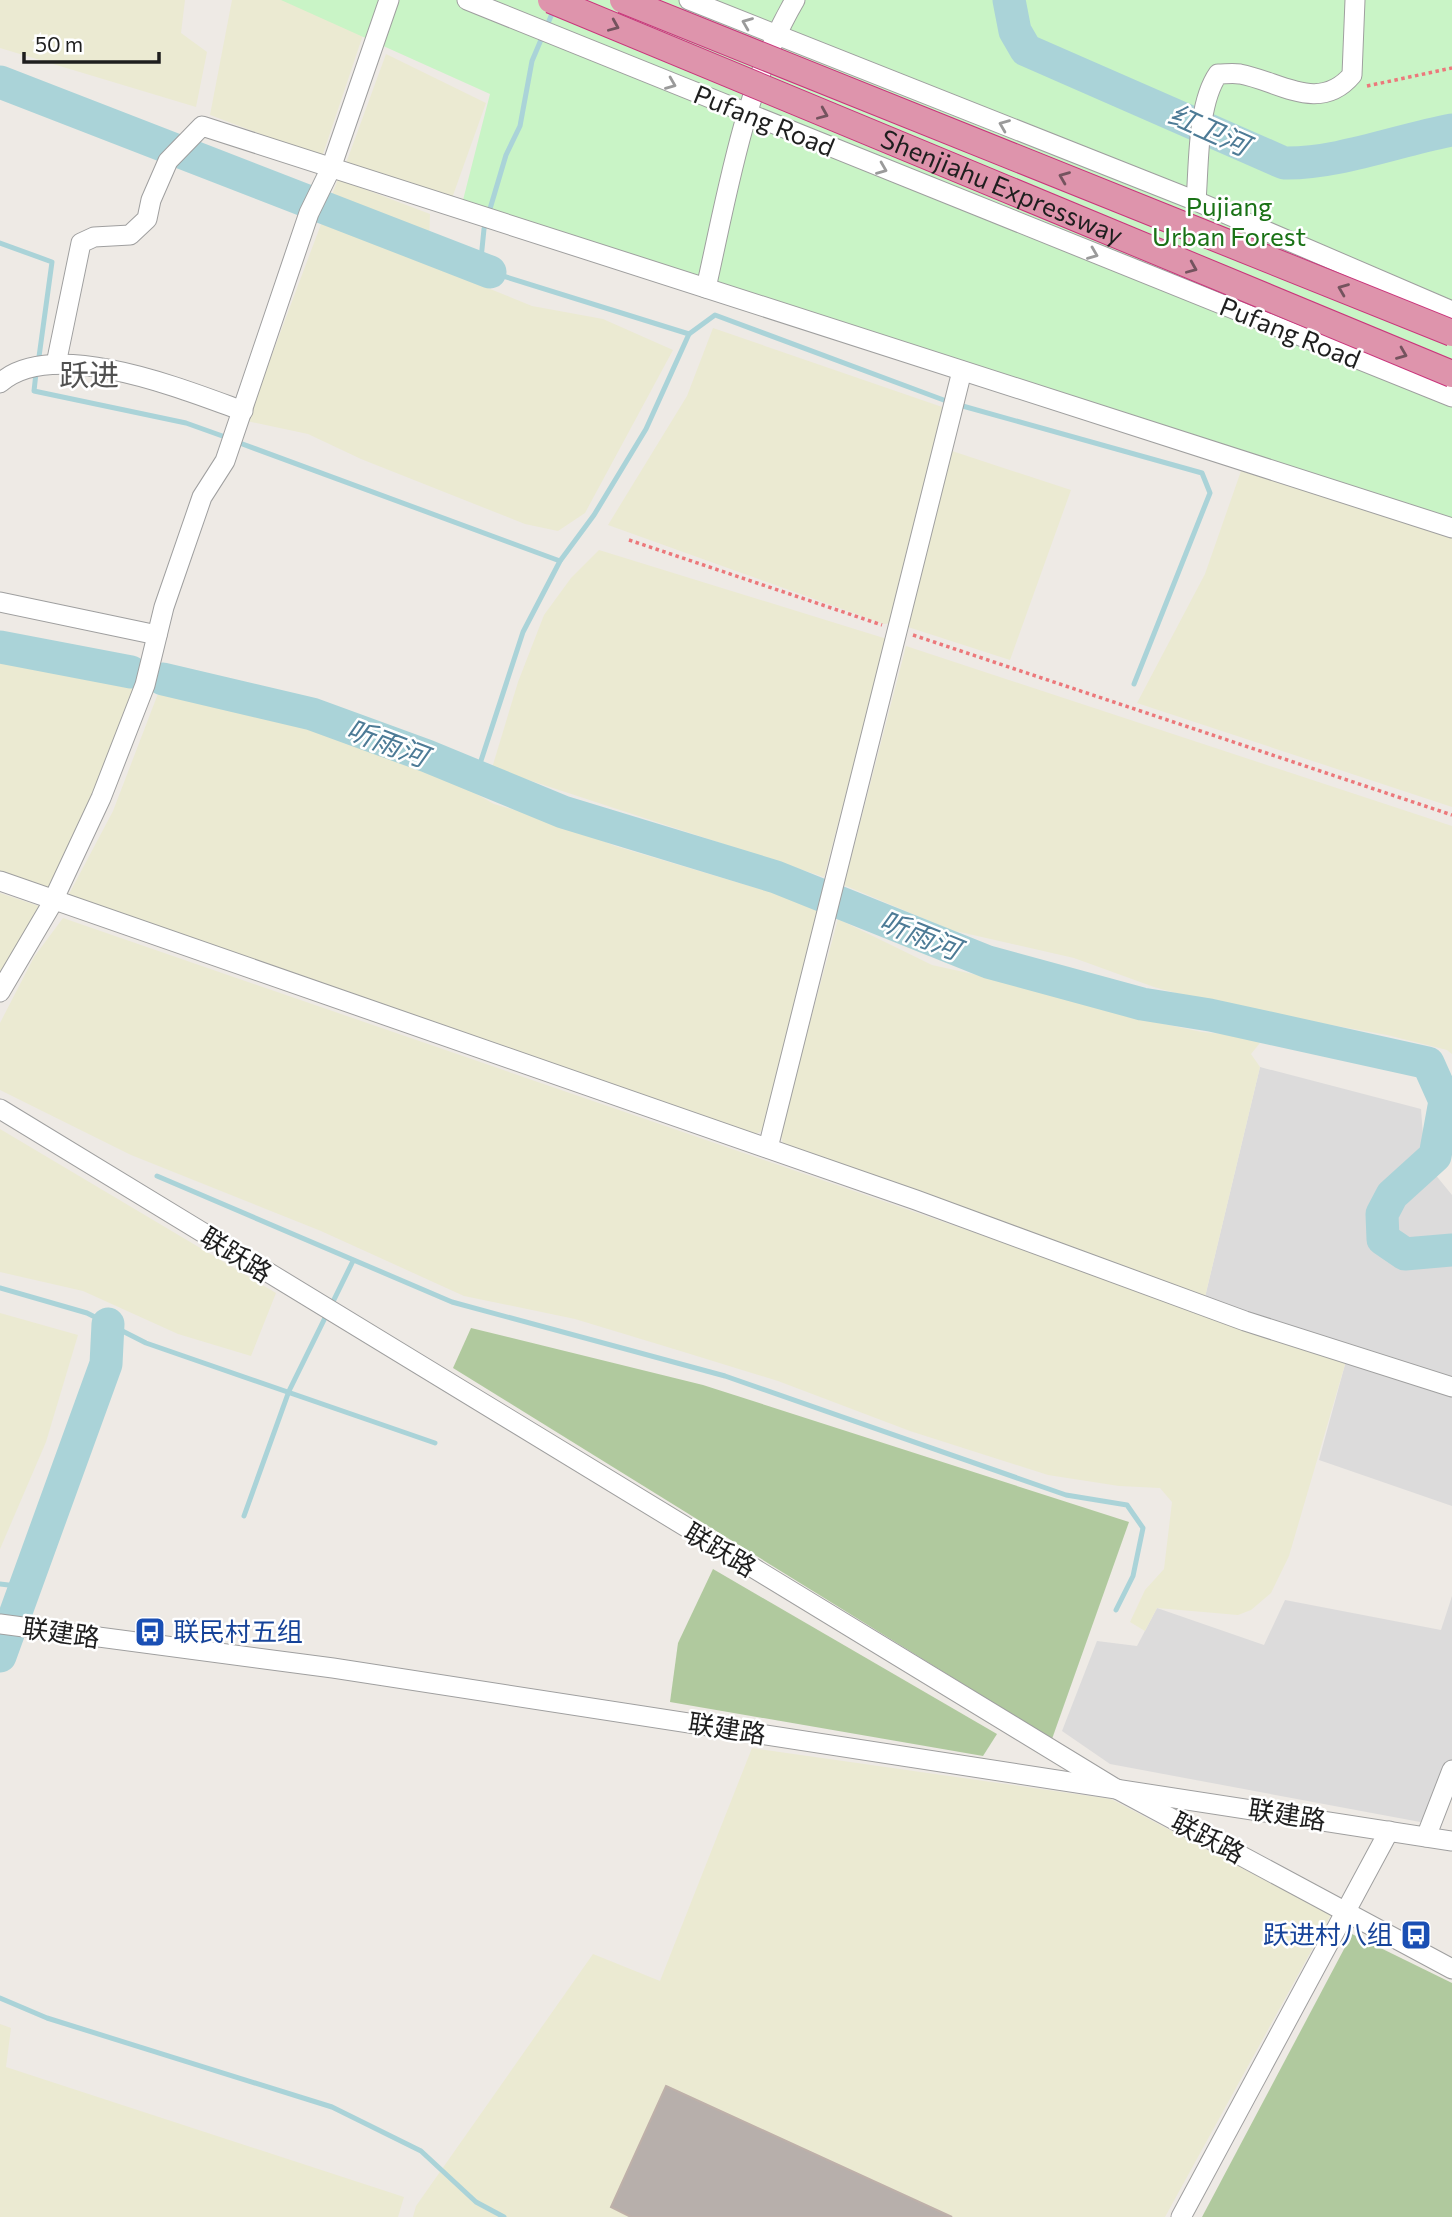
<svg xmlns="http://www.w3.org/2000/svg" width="1452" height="2217" font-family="Commissioner,'Noto Sans SC',sans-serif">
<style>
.residential{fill:#dcdbdb}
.farmland{fill:#ebead2}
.forest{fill:#b0c99e}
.park{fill:#c9f4c6}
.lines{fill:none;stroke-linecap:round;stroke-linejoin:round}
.stream{stroke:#aad3d8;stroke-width:5}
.river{stroke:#aad3d8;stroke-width:33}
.building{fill:#b7afab;stroke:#beb0a9;stroke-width:2}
.minor-casing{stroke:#9f9f9f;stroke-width:21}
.path{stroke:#ec787b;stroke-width:3.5;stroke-dasharray:3.5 3.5;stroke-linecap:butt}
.minor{stroke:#fff;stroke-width:19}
.highway-bridge-casing{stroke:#c9357b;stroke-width:28;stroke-linecap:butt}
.highway-bridge{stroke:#de94ac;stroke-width:26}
.oneway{stroke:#9a9a9a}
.oneway2{stroke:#74535e}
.labels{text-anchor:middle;stroke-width:5;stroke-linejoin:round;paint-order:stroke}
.street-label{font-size:26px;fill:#1e1e1e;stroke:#fff}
.park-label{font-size:26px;fill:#1a7216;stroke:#fff}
.transit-label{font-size:26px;fill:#164399;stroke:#fff;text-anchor:start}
.water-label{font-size:28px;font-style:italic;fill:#4d7b96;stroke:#fff}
.quarter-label{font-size:30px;fill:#515151;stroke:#fff}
</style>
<rect width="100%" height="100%" fill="#eeeae5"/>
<g class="residential">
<polygon points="1260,1067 1421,1109 1425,1162 1452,1195 1452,1506 1319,1460 1349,1350 1205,1297"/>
<polygon points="1452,1596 1452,1770 1431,1824 1110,1764 1062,1731 1097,1641 1137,1646 1157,1608 1264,1645 1285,1600 1441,1630"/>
</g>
<g class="farmland">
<polygon points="0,0 185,0 181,33 207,52 196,107 0,48"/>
<polygon points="232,0 283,0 363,35 322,157 210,115"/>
<polygon points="386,54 486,103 451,201 345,166"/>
<polygon points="338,179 430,214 429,245 432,253 443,267 468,280 532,306 603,319 673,350 585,513 558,531 525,524 361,459 308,434 247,421"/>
<polygon points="713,328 948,409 892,623 884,624 608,525 687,396"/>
<polygon points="952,451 1071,490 1010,660 908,627"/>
<polygon points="1241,471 1452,537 1452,807 1137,703 1205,574"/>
<polygon points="599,550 887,639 824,877 492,768 518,682 544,615 571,578"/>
<polygon points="906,646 1452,826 1452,1054 1447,1050 1387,1035 1220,1005 1154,987 1074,958 951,930 844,885"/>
<polygon points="0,654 135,687 101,775 50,890 0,873"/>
<polygon points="159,691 254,708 367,745 443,775 494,804 563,824 615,846 824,908 769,1127 756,1134 68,896 113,811"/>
<polygon points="0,893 42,907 0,977"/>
<polygon points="63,918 1346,1361 1289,1556 1271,1593 1251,1610 1238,1615 1157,1608 1145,1631 1130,1622 1145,1590 1164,1569 1172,1502 1160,1488 1119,1486 1048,1475 910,1431 778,1381 674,1349 575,1319 464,1296 321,1231 131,1155 0,1090 0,1023 34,957"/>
<polygon points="838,919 932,965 1064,994 1095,1008 1140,1019 1202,1032 1264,1038 1251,1054 1260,1067 1205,1297 784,1147 780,1132"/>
<polygon points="0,1129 276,1293 251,1356 178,1334 83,1291 0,1272"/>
<polygon points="0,1313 78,1335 46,1442 0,1549"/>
<polygon points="752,1748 1111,1799 1331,1915 1165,2217 413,2217 416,2206 593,1954 660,1981"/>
<polygon points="0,2024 11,2028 6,2067 404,2197 398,2217 0,2217"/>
</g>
<g class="forest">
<polygon points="471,1328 703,1385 1129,1522 1052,1739 453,1368"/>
<polygon points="713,1569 997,1734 983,1756 670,1702 678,1643"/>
<polygon points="1352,1934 1452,1983 1452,2217 1202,2217"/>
</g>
<polygon class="park" points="281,0 1452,0 1452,529 462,204 490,94"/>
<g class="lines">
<g class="stream">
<polyline points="0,243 52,262 38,364"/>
<polyline points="689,334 715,315 949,402"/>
<polyline points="36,373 34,391 186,423 228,438"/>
<polyline points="959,405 1202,473 1210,493 1134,684"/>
<polyline points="237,442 560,561"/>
<polyline points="476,776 523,632 560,561 594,515 646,429 689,334 490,272 481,259 484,229 506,155 520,126 532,61 554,9"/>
<polyline points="157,1176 452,1302 725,1376 1066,1495 1127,1505 1143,1528 1133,1576 1116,1610"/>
<polyline points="0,1288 87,1313 146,1343 435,1443"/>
<polyline points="244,1516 289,1391 353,1261"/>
<polyline points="0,1584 25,1587"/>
<polyline points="0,1998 47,2018 332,2107 421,2151 476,2202 504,2217"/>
</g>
<g class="river">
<path d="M1009 0 1015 31 1026 50 1284 163C1338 164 1398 140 1452 130"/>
<polyline points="0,82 490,272"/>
<polyline points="0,647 131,672"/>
<polyline points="163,679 312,714 427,756 563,812 776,877 988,962 1142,1004 1210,1015 1428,1063 1445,1101 1435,1156 1392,1195 1382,1214 1383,1239 1405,1254 1452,1250"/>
<polyline points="0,1656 106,1364 108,1324"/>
</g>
</g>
<polygon class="building" points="666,2086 952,2217 631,2217 611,2207"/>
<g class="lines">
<g class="minor-casing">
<g id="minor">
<polyline points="467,0 1452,397"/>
<polyline points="689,0 1196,201 1452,311"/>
<path d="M1196 201C1199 165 1197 104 1218 74 1225 74 1233 73 1240 74 1279 81 1319 114 1352 75L1355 0"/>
<path d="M706 288C728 191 744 87 795 0"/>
<polyline points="56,364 81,243 94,237 130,235 147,219 151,200 168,161 202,126 1452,528"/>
<path d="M0 383C53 336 185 390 243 411"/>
<polyline points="0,602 157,635"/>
<polyline points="0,881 916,1200 1245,1321 1452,1387"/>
<polyline points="0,992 50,907 101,798 145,685 164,607 202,497 225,461 309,213 331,168 389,0"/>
<polyline points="0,1109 1113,1787 1452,1969"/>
<polyline points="768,1148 962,371"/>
<polyline points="0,1624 333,1668 1452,1841"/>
<polyline points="1426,1837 1452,1770"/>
<polyline points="1181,2217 1389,1831"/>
</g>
</g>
<g class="path">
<polyline points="1367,86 1452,68"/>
<polyline points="629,540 882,625"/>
<polyline points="913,635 1452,815"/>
</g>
<use href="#minor" class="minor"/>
<g class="highway-bridge-casing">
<g id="highway-bridge">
<path id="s1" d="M551 0 1452 374"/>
<polyline points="623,0 1452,333"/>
</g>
</g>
<use href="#highway-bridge" class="highway-bridge"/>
</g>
<defs><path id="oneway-chevron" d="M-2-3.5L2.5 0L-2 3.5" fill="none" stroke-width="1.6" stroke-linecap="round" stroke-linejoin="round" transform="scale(1.75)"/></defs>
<g class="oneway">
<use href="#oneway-chevron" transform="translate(747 23) rotate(-158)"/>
<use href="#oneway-chevron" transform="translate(671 84) rotate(22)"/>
<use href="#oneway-chevron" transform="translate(1004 125) rotate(-158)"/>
<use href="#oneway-chevron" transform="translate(882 169) rotate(22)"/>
<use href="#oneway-chevron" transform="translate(1093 254) rotate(22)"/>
</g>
<g class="oneway2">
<use href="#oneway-chevron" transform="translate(614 26) rotate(23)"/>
<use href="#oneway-chevron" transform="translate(823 114) rotate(23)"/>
<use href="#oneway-chevron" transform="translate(1064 177) rotate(-158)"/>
<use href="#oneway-chevron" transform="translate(1192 268) rotate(23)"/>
<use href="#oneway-chevron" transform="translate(1343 289) rotate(-158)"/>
<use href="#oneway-chevron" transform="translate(1402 354) rotate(22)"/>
</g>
<defs>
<g id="bus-square" transform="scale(1.575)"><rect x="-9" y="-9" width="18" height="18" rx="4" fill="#1a4fb4" stroke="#fff"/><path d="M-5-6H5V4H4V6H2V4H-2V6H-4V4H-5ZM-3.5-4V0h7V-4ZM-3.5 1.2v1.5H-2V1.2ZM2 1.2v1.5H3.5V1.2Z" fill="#fff"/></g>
</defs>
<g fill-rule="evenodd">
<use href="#bus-square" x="150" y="1632"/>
<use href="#bus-square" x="1416" y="1935"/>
</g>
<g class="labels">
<g class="street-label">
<text transform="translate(764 121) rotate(22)" y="9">Pufang Road</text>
<text dy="9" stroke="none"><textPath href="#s1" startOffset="488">Shenjiahu Expressway</textPath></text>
<text transform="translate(1290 333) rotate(22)" y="9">Pufang Road</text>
<text transform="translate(236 1255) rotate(32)" y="9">联跃路</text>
<text transform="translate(720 1550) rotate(31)" y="9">联跃路</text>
<text transform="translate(61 1633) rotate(8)" y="9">联建路</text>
<text transform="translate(727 1729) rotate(9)" y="9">联建路</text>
<text transform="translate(1287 1815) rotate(9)" y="9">联建路</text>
<text transform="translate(1208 1838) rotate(28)" y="9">联跃路</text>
</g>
<g class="park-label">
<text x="1229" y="216">Pujiang<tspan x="1229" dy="30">Urban Forest</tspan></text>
</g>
<g class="transit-label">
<text x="173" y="1641">联民村五组</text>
<text x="1393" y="1944" text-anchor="end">跃进村八组</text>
</g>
<g class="water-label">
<text transform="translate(1209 130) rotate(24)" y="10">红卫河</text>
<text transform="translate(387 743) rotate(21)" y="10">听雨河</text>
<text transform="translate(920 935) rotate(22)" y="10">听雨河</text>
</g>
<g class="quarter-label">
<text x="89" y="386">跃进</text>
</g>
</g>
<path d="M24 52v10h135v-10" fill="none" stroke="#1e1e1e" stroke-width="3.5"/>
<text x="35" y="52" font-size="21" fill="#1e1e1e" stroke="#ffffff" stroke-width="5" paint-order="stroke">50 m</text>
</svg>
